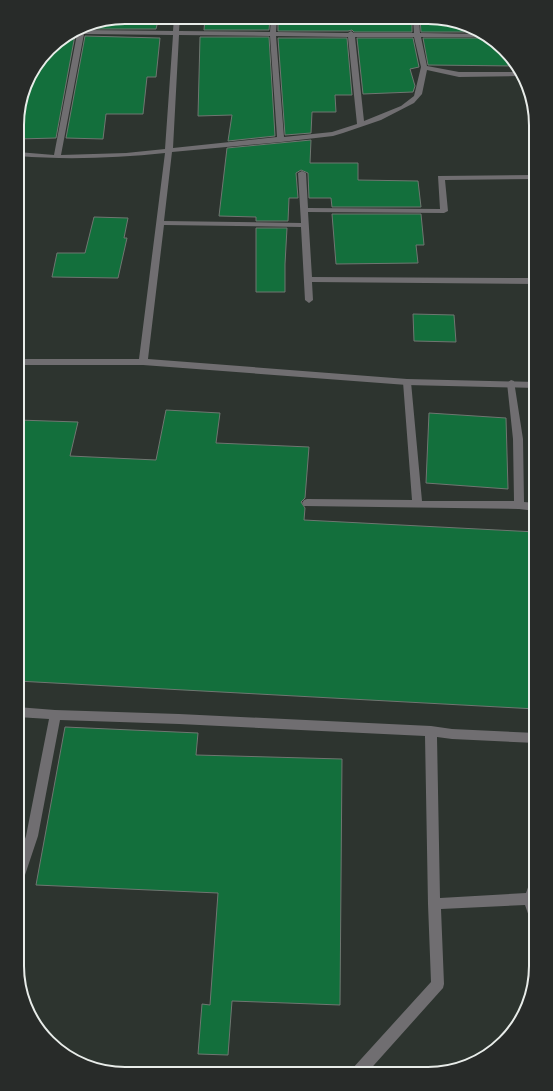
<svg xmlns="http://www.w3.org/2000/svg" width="553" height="1091" font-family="Raleway,sans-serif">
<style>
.building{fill:#136f3c;stroke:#6f7671}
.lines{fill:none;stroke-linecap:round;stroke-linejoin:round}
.service{fill:#706e71;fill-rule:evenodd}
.minor{fill:#706e71;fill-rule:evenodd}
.rim{fill:none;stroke:#e8ece9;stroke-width:2}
</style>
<rect width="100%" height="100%" fill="#2d342f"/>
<g class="building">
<polygon points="125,17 159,17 156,29 86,29 86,25"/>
<polygon points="205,18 270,18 269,30 204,30"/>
<polygon points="278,18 412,19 412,32 354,32 352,30 348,31 278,31"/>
<polygon points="420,19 449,19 476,32 421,32"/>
<polygon points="70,34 75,35 56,138 18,139 18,111 28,77 54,44"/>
<polygon points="85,36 160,38 156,77 147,77 143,114 106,114 103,139 66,138"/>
<polygon points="200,37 269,37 275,136 228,141 232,115 198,116"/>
<polygon points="278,38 347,38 352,95 335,95 336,112 312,112 311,133 285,135"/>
<polygon points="357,38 413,38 419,67 410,69 415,86 413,92 363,94"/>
<polygon points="423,38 487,38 500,45 514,66 428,65"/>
<polygon points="311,140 310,163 358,163 358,180 418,181 421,207 332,207 331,198 309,198 308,173 301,170 296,173 298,198 289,198 288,221 256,221 256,217 219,216 227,148"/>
<polygon points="332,214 421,214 424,245 416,245 418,263 336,264"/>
<polygon points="94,217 128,218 124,238 127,238 118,278 52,277 57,253 85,253"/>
<polygon points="256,228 287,228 285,264 285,292 256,292"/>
<polygon points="413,314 454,315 456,342 414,341"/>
<polygon points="166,410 220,413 216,443 309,447 305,498 301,502 305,508 304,520 536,532 536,709 17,681 18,420 78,422 70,456 156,460"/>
<polygon points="429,413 506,418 508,489 426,483"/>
<polygon points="65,727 198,733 196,755 342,759 340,1005 232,1001 228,1055 198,1054 202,1004 210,1005 218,893 36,885"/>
</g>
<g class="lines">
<g class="service">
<polygon points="407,379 411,382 422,501 514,501 513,439 507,383 511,380 514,381 523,439 524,502 536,503 536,511 519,509 304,506 302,503 304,500 307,499 412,500 403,382"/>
<polygon points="17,707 55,710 179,714 431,726 452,729 536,733 536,743 452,739 437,737 440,898 526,893 532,876 536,874 536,927 532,925 525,905 441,909 444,984 443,988 366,1074 350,1074 352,1069 431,982 428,904 425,736 179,724 60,720 38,836 23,881 21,885 17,887 17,862 26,836 49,719 17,717"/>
</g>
<path class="minor" d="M174 17H180L179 31 270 32 271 18H277L276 32 348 33 351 31 354 33H414L413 19H419L420 33 479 34 486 37H421L427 66 459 72H518L520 76 459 77 427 70 422 94 414 103 381 120 343 133 333 136 281 142 172 152 164 221 301 223 298 173 302 171 306 173 308 208 440 209 438 176 536 175V179L445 180 448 211 444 213 308 212 312 277 536 278V284L312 282 313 300 309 303 305 300 301 227 164 225 148 359 407 379 536 382V388L407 385 143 365H18V359H139L165 153C116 158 67 160 18 156V152L54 155 77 34 71 33 85 25 84 30 173 31ZM84 34 173 35 165 149 126 153 61 155ZM179 35 270 36 277 137 173 148ZM276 36 348 37 357 124 332 132 284 137ZM355 37H414L421 67 414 96 401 106 364 121Z"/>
</g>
<path d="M0 0H553V1091H0ZM125 24H428A101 101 0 0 1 529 125V966A101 101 0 0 1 428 1067H125A101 101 0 0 1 24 966V125A101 101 0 0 1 125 24Z" fill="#282b29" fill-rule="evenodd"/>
<path class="rim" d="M125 24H428A101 101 0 0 1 529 125V966A101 101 0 0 1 428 1067H125A101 101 0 0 1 24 966V125A101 101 0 0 1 125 24Z"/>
</svg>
